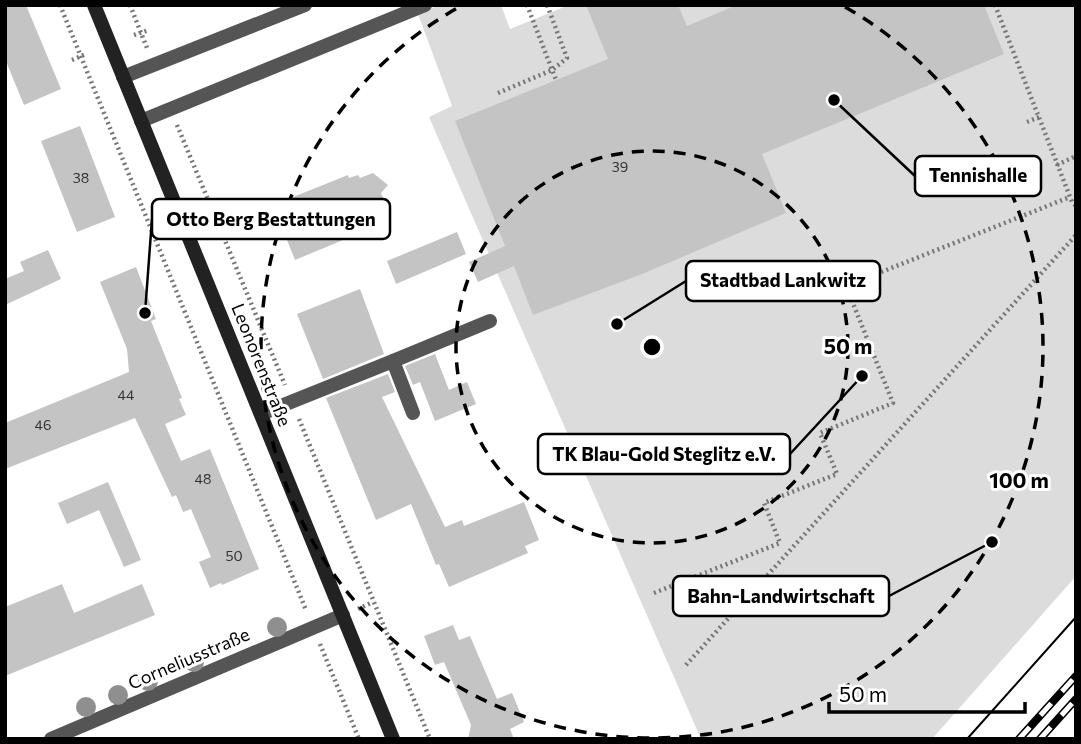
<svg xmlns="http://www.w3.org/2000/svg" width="1081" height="744" font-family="Commissioner,sans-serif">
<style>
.green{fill:#dcdcdc}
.building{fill:#c4c4c4}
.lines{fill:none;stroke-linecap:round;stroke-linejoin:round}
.path{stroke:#777;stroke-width:4.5;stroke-dasharray:2 3.5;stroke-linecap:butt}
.service{stroke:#555;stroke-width:14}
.minor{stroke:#555;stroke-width:14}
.secondary{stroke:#222;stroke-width:14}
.tram{stroke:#000;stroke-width:2}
.rail-casing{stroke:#000;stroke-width:8}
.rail{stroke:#fff;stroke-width:5;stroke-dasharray:16;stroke-linecap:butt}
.tree{fill:#8f8f8f}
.ring{fill:none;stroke:#000;stroke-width:3.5;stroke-dasharray:12 9}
.labels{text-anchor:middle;stroke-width:6;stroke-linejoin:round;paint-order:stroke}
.number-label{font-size:14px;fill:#313131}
.street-label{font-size:18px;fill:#000;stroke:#fff}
.centre{fill:#000;stroke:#fff;stroke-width:3.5}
.ring-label{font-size:21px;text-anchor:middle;font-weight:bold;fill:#000;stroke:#fff;stroke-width:6;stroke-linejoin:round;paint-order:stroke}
.leader{fill:none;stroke:#000;stroke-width:2.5}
.callout-dot{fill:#000;stroke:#fff;stroke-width:2.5}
.callout{fill:#fff;stroke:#000;stroke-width:2.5}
.callout-label{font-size:19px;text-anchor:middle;font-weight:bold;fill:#000}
</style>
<rect width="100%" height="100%" fill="#fff"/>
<polygon class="green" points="439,5 501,5 510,29 569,5 1076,5 1076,576 932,739 701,739 429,117 452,106 418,14"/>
<g class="building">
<polygon points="5,5 26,5 61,89 24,105 5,59"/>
<polygon points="586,5 678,5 687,26 737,5 984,5 1004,54 762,154 786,213 642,274 533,315 514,266 478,282 469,262 505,246 455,121 608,59"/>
<polygon points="80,126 115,217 77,232 41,141"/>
<polygon points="373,173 388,185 381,193 390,215 377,220 379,225 295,260 273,205 348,175 349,178 358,175 360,178"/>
<polygon points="457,232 466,254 396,284 387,261"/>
<polygon points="48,250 61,279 5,305 5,279 24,271 20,262"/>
<polygon points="136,267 156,319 151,321 182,398 179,399 186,415 165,424 181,461 210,449 259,569 222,585 221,583 210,588 199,562 211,557 191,509 183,512 176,495 172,497 135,418 5,469 5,423 129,372 127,349 100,282"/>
<polygon points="360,289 384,354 323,379 297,314"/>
<polygon points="435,354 449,390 467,382 476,404 435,421 420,382 413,385 405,366"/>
<polygon points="388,374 395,392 382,397 445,527 462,520 464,526 524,502 539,540 525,546 528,553 449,587 439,564 436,565 411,504 376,520 326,398"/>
<polygon points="108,482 141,560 124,567 99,510 67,524 58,503"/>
<polygon points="62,584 74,613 142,584 155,615 5,676 5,607"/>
<polygon points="453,625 459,640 470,636 497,699 512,693 524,722 510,729 514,739 468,739 471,725 444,662 435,665 424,636"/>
</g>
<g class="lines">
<g class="path">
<polyline points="60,5 306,610"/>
<polyline points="130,5 147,48"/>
<polyline points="527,5 556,80"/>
<polyline points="995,5 1072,202 1076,206"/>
<polyline points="134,35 149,30"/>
<polyline points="72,60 86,54"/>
<polyline points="498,93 552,70 567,58 547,5"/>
<polyline points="1027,122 1039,117"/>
<polyline points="177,125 285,385"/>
<polyline points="1057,165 1076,156"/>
<polyline points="299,419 430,739"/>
<polyline points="654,593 780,543 764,503 837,474 820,433 893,403 846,286 1070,197"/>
<polyline points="358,609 373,602"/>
<polyline points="320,644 359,739"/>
<polyline points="686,665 1076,235"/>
</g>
<g class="service">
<polyline points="123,77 305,5"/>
<polyline points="141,121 425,5"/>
<polyline points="393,361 490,321"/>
<polyline points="261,414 393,361 413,413"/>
</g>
<polyline class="minor" points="51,739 343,615"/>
<polyline class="secondary" points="94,5 393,739"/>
<polyline class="tram" points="967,739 1076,617"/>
<g class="rail-casing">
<g id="rail">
<polyline points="1019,739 1076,676"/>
<polyline points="1040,739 1076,699"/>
</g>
</g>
<use href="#rail" class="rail"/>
</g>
<g class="tree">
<circle cx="277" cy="627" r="10"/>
<circle cx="194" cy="662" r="10"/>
<circle cx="148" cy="681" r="10"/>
<circle cx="118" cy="695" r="10"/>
<circle cx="86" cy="707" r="10"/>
</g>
<g class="ring">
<circle cx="652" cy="347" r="196"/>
<path d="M845 7A391 391 0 1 1 459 7"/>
</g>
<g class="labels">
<g class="number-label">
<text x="620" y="172">39</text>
<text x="81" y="183">38</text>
<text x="126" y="400">44</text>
<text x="43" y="430">46</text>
<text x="203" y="484">48</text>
<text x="234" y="561">50</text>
</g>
<g class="street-label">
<text transform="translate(261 365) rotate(68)" y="6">Leonorenstraße</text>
<text transform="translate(189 659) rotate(-23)" y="6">Corneliusstraße</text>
</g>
</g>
<circle cx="652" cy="347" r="10" class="centre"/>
<g class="ring-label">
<text x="848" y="354">50 m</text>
<text x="1019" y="488">100 m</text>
</g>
<path class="leader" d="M834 100L915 176M145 313L152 219M617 324L686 281M862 376L790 454M992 542L889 596"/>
<g class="callout-dot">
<circle cx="834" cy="100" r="7"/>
<circle cx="145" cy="313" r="7"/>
<circle cx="617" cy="324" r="7"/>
<circle cx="862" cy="376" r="7"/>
<circle cx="992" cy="542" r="7"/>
</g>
<g class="callout">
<rect x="915" y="156" width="126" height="40" rx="7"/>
<rect x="152" y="199" width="238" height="40" rx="7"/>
<rect x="686" y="261" width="194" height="40" rx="7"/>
<rect x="538" y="434" width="252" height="40" rx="7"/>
<rect x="673" y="576" width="216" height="40" rx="7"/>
</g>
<g class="callout-label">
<text x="978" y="182">Tennishalle</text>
<text x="271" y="226">Otto Berg Bestattungen</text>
<text x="783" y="287">Stadtbad Lankwitz</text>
<text x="664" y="461">TK Blau-Gold Steglitz e.V.</text>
<text x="781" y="603">Bahn-Landwirtschaft</text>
</g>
<rect width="1081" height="744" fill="none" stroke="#000000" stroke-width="14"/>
<path d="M829 702v10h196v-10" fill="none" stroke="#000000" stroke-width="3.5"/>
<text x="839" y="702" font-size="21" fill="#000000" stroke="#ffffff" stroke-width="5" paint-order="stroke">50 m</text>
</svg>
